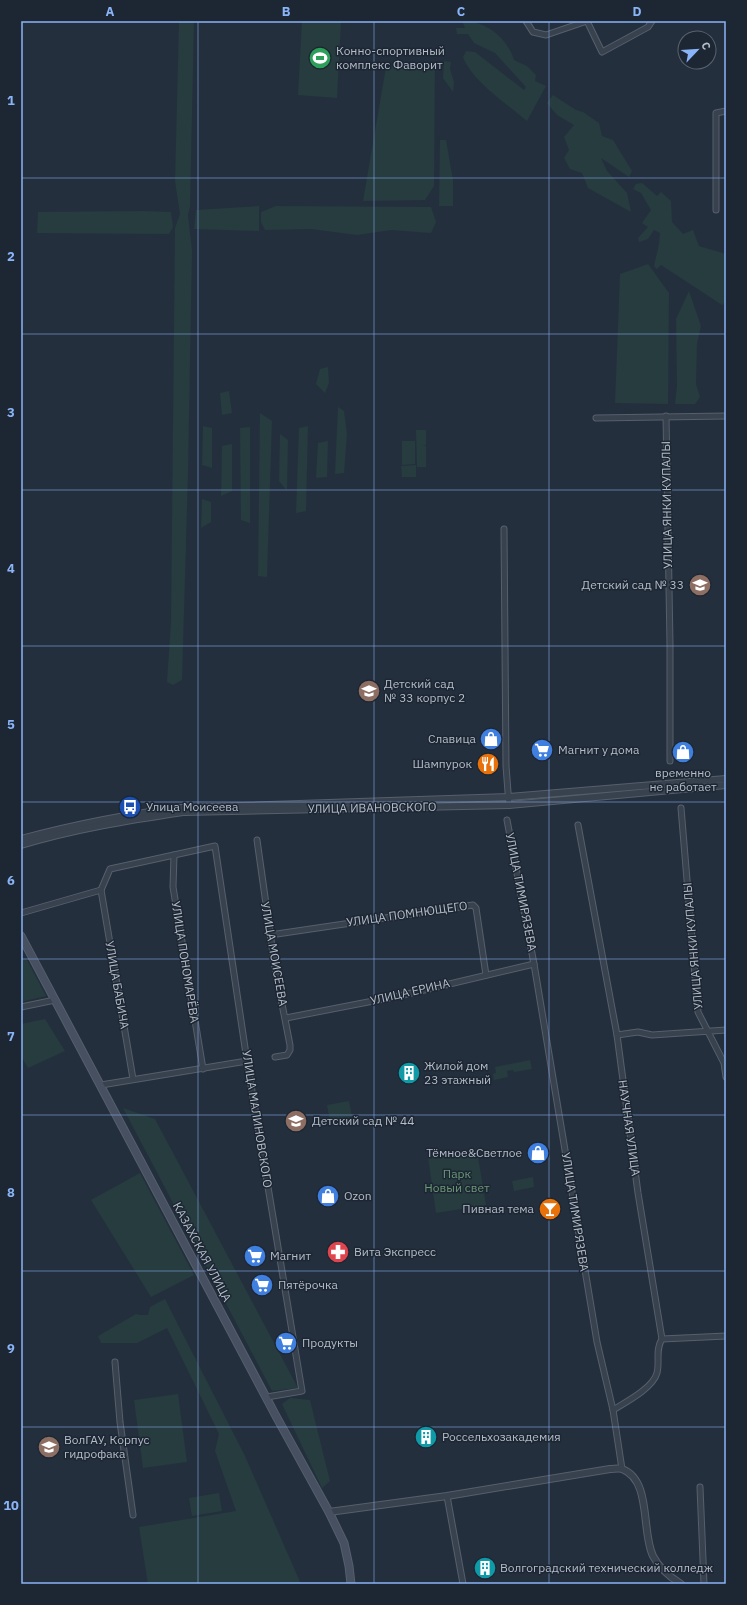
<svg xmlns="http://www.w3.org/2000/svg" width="747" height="1605" font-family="'IBM Plex Sans',sans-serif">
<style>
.green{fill:#263c3f}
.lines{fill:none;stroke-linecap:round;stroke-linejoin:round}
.minor-casing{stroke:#565f6c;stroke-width:7}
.tertiary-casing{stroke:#565f6c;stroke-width:8}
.secondary-casing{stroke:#565f6c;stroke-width:9}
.minor{stroke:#38414e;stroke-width:5}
.tertiary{stroke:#38414e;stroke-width:6}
.secondary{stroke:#465061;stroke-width:7}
.grid{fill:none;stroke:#8ab4f8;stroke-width:1;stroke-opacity:0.55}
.labels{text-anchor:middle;stroke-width:3;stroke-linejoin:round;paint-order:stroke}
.poi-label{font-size:12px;fill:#b4bcc9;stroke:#1d2633;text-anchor:start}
.street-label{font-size:12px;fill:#b4bcc9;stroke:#1d2633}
.park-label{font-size:12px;fill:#6b9a76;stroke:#1d2633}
.neatline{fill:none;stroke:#8ab4f8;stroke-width:1.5}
.grid-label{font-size:13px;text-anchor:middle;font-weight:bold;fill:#8ab4f8}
</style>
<rect width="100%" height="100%" fill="#242f3e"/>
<g class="green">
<polygon points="179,21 194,21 190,207 188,215 192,250 188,474 182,680 173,685 167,682 171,622 175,228 180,214 175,181"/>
<polygon points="302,21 341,21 337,98 298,95"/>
<path d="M462 21C486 21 507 37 514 60L527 66 536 75 535 81 546 86 527 121C507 104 472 81 463 57L466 51 475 52 524 90 526 87 495 53 474 43 468 34H457L456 28H465Z"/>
<polygon points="444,61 451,62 450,69 454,82 453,92 443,78"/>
<polygon points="420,62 435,65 434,186 425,200 363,201 386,67"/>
<polygon points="553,95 576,110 583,112 599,123 602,136 613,140 632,171 629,177 601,158 607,171 627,193 631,212 588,188 582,173 570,169 564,158 569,150 564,137 574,125 557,115 547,103"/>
<polygon points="440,140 446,140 453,180 453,206 439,206"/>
<polygon points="642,183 657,196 661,192 671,201 672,222 683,234 693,230 699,246 726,254 726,301 722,305 661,265 657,269 654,266 659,244 660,233 654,230 648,239 639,242 638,238 648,227 642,223 651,210 641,193 633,189 636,184"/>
<polygon points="259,206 259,231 194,229 196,210"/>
<polygon points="276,206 431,207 436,222 431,233 391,230 357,235 311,229 265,230 261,222 261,212"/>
<polygon points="144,211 171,212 173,227 169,234 37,233 38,212"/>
<polygon points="648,264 669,293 668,404 615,403 620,274"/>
<polygon points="689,291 701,326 697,344 696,384 700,397 695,404 675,404 677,385 676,319"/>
<polygon points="328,367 329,383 325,393 316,384 320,369"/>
<polygon points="229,391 232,413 222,415 220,393"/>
<polygon points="338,407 344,411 347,434 344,473 335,474"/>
<polygon points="260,413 272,421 267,577 258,576"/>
<polygon points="203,426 212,428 212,468 202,465"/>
<polygon points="308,426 306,511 296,513 299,428"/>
<polygon points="250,427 250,523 241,520 240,428"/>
<polygon points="416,430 426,430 426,445 422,445 426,446 426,467 417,467"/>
<polygon points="280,434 288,440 287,491 279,481"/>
<polygon points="328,441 327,477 316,478 318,443"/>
<polygon points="402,441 415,441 415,464 402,465"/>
<polygon points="232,444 232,491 221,496 222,446"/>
<polygon points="416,465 416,477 402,477 401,466"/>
<polygon points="202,499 211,502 211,522 201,528"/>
<polygon points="26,958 46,996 21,1002 21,959"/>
<polygon points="45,1019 65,1051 28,1068 21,1056 21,1024"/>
<polygon points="530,1060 532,1069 514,1072 513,1070 507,1071 508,1077 494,1080 493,1074 496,1073 495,1067"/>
<polygon points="349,1101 352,1117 330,1121 327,1105"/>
<polygon points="123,1108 155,1119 298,1388 272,1391"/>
<polygon points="477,1151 486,1205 436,1213 428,1157"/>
<polygon points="140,1173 194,1275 151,1297 91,1200"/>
<polygon points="533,1177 534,1187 514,1191 512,1181"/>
<polygon points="165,1299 245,1456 301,1584 148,1584 139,1527 236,1511 215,1451 219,1434 167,1328 137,1343 101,1343 98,1336 136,1314 140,1315 148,1315 150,1307"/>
<polygon points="178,1394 187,1462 143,1468 134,1400"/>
<polygon points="290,1398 310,1400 330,1481 322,1488 282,1404"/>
<polygon points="219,1493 222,1511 192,1516 189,1498"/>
</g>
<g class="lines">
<g class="minor-casing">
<g id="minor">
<polyline points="526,21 533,32 546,35 587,21"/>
<polyline points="587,21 602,52 648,27 652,21"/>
<polyline points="716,210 716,113 726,111"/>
<polyline points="666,416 670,644 670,761"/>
<polyline points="596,418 726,416"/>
<polyline points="504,529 506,766 509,805"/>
<polyline points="681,808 698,1012 724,1063 726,1077"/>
<polyline points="507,820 534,964 597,1342 613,1410 622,1469"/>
<path d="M578 825 617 1035 638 1193 662 1339C655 1350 660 1361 657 1373 653 1388 626 1402 613 1410"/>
<polyline points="257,840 275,968 290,1045 290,1050 287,1055 275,1057"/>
<polyline points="174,855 173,887 203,1069"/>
<polyline points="101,890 133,1079"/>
<polyline points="21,913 101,890 110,869 215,846 247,1061 302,1391 267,1397"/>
<polyline points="270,935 473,905 476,908 486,975"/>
<polyline points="21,1007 55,1000"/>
<polyline points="286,1018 399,996 534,964"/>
<polyline points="617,1035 638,1032 652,1035 726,1030"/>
<polyline points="101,1085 247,1061"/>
<polyline points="662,1339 726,1336"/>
<polyline points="115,1362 120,1422 133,1515"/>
<polyline points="700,1487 704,1584"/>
<polyline points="447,1496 463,1584"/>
</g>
</g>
<g class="tertiary-casing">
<g id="tertiary">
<path d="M21 839C74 825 127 814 181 808L509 797 726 779"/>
<path d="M21 845C73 829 129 820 183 812L509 805 726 785"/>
<path d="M329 1512 447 1496 610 1469C614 1469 619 1468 622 1469 652 1480 641 1532 653 1556 659 1568 670 1577 681 1584"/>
</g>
</g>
<g class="secondary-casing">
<polyline id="secondary" points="21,936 277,1418 329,1512 344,1543 349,1566 351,1584"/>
</g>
<use href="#minor" class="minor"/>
<use href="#tertiary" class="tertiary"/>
<use href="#secondary" class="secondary"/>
</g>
<path class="grid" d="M198 21V1584M374 21V1584M549 21V1584M21 178H726M21 334H726M21 490H726M21 646H726M21 802H726M21 959H726M21 1115H726M21 1271H726M21 1427H726"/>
<defs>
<g id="stadium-disc" transform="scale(1.15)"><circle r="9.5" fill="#2e9e5b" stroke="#1d2633"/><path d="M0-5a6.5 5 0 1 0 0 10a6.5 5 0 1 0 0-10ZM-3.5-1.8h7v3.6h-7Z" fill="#fff"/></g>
<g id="school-disc" transform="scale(1.15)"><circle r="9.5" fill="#8d6e63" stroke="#1d2633"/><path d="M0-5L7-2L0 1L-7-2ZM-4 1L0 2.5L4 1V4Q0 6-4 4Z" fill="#fff"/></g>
<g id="shop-disc" transform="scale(1.15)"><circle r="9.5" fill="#3f7fe0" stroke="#1d2633"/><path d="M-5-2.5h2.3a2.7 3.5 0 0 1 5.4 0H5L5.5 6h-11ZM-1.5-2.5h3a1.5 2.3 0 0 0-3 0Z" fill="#fff"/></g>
<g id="supermarket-disc" transform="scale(1.15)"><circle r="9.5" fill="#3f7fe0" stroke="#1d2633"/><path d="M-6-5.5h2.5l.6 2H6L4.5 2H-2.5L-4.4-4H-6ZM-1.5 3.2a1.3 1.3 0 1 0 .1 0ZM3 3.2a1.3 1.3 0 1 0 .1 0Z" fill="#fff"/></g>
<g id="restaurant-disc" transform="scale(1.15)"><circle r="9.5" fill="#e8710a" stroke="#1d2633"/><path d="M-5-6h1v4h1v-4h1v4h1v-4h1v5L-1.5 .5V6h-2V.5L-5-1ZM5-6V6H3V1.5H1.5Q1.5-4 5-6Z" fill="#fff"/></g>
<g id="bus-disc" transform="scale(1.15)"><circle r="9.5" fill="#1a4fb4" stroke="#1d2633"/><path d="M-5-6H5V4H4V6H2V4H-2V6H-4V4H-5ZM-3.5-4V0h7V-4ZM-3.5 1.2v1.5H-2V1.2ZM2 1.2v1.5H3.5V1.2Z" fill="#fff"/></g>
<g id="building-disc" transform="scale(1.15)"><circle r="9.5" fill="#0f9aa8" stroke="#1d2633"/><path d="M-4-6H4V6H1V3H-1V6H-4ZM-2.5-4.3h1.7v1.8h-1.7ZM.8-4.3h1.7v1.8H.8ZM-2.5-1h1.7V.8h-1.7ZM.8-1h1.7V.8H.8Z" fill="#fff"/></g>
<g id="bar-disc" transform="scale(1.15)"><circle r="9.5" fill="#e8710a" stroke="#1d2633"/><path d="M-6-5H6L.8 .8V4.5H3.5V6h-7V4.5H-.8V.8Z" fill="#fff"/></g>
<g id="pharmacy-disc" transform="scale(1.15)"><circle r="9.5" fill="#e0444e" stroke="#1d2633"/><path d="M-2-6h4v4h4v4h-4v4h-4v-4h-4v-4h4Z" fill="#fff"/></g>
<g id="university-disc" transform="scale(1.15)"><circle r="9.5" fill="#8d6e63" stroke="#1d2633"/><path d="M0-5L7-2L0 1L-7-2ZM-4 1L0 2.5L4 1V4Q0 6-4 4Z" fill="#fff"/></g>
</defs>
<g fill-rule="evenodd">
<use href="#stadium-disc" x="320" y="58"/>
<use href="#school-disc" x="700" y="585"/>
<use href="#school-disc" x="369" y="691"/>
<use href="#shop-disc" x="491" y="739"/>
<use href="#supermarket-disc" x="542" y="750"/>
<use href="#shop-disc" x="683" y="752"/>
<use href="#restaurant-disc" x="488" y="764"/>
<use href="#bus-disc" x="130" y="807"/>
<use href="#building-disc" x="409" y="1073"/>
<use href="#school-disc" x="296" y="1121"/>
<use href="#shop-disc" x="538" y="1153"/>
<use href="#shop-disc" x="328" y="1196"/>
<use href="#bar-disc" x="550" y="1209"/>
<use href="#pharmacy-disc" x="338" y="1252"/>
<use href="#supermarket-disc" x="255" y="1256"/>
<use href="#supermarket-disc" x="262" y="1285"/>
<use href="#supermarket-disc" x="286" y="1343"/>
<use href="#building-disc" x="426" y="1437"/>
<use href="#university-disc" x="49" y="1447"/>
<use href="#building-disc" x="485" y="1568"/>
</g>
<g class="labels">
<g class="poi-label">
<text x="336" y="55">Конно-спортивный<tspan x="336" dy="14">комплекс Фаворит</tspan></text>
<text x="684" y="589" text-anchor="end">Детский сад № 33</text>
<text x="384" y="688">Детский сад<tspan x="384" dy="14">№ 33 корпус 2</tspan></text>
<text x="476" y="743" text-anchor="end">Славица</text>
<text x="558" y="754">Магнит у дома</text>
<text x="472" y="768" text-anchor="end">Шампурок</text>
<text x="683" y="777" text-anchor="middle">временно<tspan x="683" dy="14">не работает</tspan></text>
<text x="146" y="811">Улица Моисеева</text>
<text x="424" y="1070">Жилой дом<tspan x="424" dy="14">23 этажный</tspan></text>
<text x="312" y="1125">Детский сад № 44</text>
<text x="522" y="1157" text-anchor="end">Тёмное&amp;Светлое</text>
<text x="344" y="1200">Ozon</text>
<text x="534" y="1213" text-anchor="end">Пивная тема</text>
<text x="354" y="1256">Вита Экспресс</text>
<text x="270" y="1260">Магнит</text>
<text x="278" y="1289">Пятёрочка</text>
<text x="302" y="1347">Продукты</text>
<text x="442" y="1441">Россельхозакадемия</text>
<text x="64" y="1444">ВолГАУ, Корпус<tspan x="64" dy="14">гидрофака</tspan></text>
<text x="500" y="1572">Волгоградский технический колледж</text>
</g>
<g class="street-label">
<text transform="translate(667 505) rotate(-91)" y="4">УЛИЦА ЯНКИ КУПАЛЫ</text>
<text transform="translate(372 808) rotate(-1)" y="4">УЛИЦА ИВАНОВСКОГО</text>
<text transform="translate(521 892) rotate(79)" y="4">УЛИЦА ТИМИРЯЗЕВА</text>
<text transform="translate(407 914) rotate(-8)" y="4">УЛИЦА ПОМНЮЩЕГО</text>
<text transform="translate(693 946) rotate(-95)" y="4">УЛИЦА ЯНКИ КУПАЛЫ</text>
<text transform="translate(274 954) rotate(80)" y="4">УЛИЦА МОИСЕЕВА</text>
<text transform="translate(185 962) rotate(81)" y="4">УЛИЦА ПОНОМАРЁВА</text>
<text transform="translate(117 985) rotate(80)" y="4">УЛИЦА БАБИЧА</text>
<text transform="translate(410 992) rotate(-13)" y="4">УЛИЦА ЕРИНА</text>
<text transform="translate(257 1119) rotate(81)" y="4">УЛИЦА МАЛИНОВСКОГО</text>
<text transform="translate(629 1128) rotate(82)" y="4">НАУЧНАЯ УЛИЦА</text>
<text transform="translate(575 1212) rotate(81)" y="4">УЛИЦА ТИМИРЯЗЕВА</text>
<text transform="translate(202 1252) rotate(62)" y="4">КАЗАХСКАЯ УЛИЦА</text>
</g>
<g class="park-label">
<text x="457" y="1178">Парк<tspan x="457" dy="14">Новый свет</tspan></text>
</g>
</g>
<rect width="747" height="1605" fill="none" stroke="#1d2633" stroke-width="44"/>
<g transform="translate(697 50) rotate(65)"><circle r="19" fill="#1d2633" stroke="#59626f"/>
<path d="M0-3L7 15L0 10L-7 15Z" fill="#8ab4f8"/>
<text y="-6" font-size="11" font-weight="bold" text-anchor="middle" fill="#b4bcc9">С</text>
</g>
<rect x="22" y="22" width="703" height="1561" class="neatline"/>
<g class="grid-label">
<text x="110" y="16">A</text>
<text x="286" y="16">B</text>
<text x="461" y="16">C</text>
<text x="637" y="16">D</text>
<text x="11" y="105">1</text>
<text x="11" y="261">2</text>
<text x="11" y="417">3</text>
<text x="11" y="573">4</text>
<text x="11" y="729">5</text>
<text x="11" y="885">6</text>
<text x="11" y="1041">7</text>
<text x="11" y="1197">8</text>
<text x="11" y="1353">9</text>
<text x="11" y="1510">10</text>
</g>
</svg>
